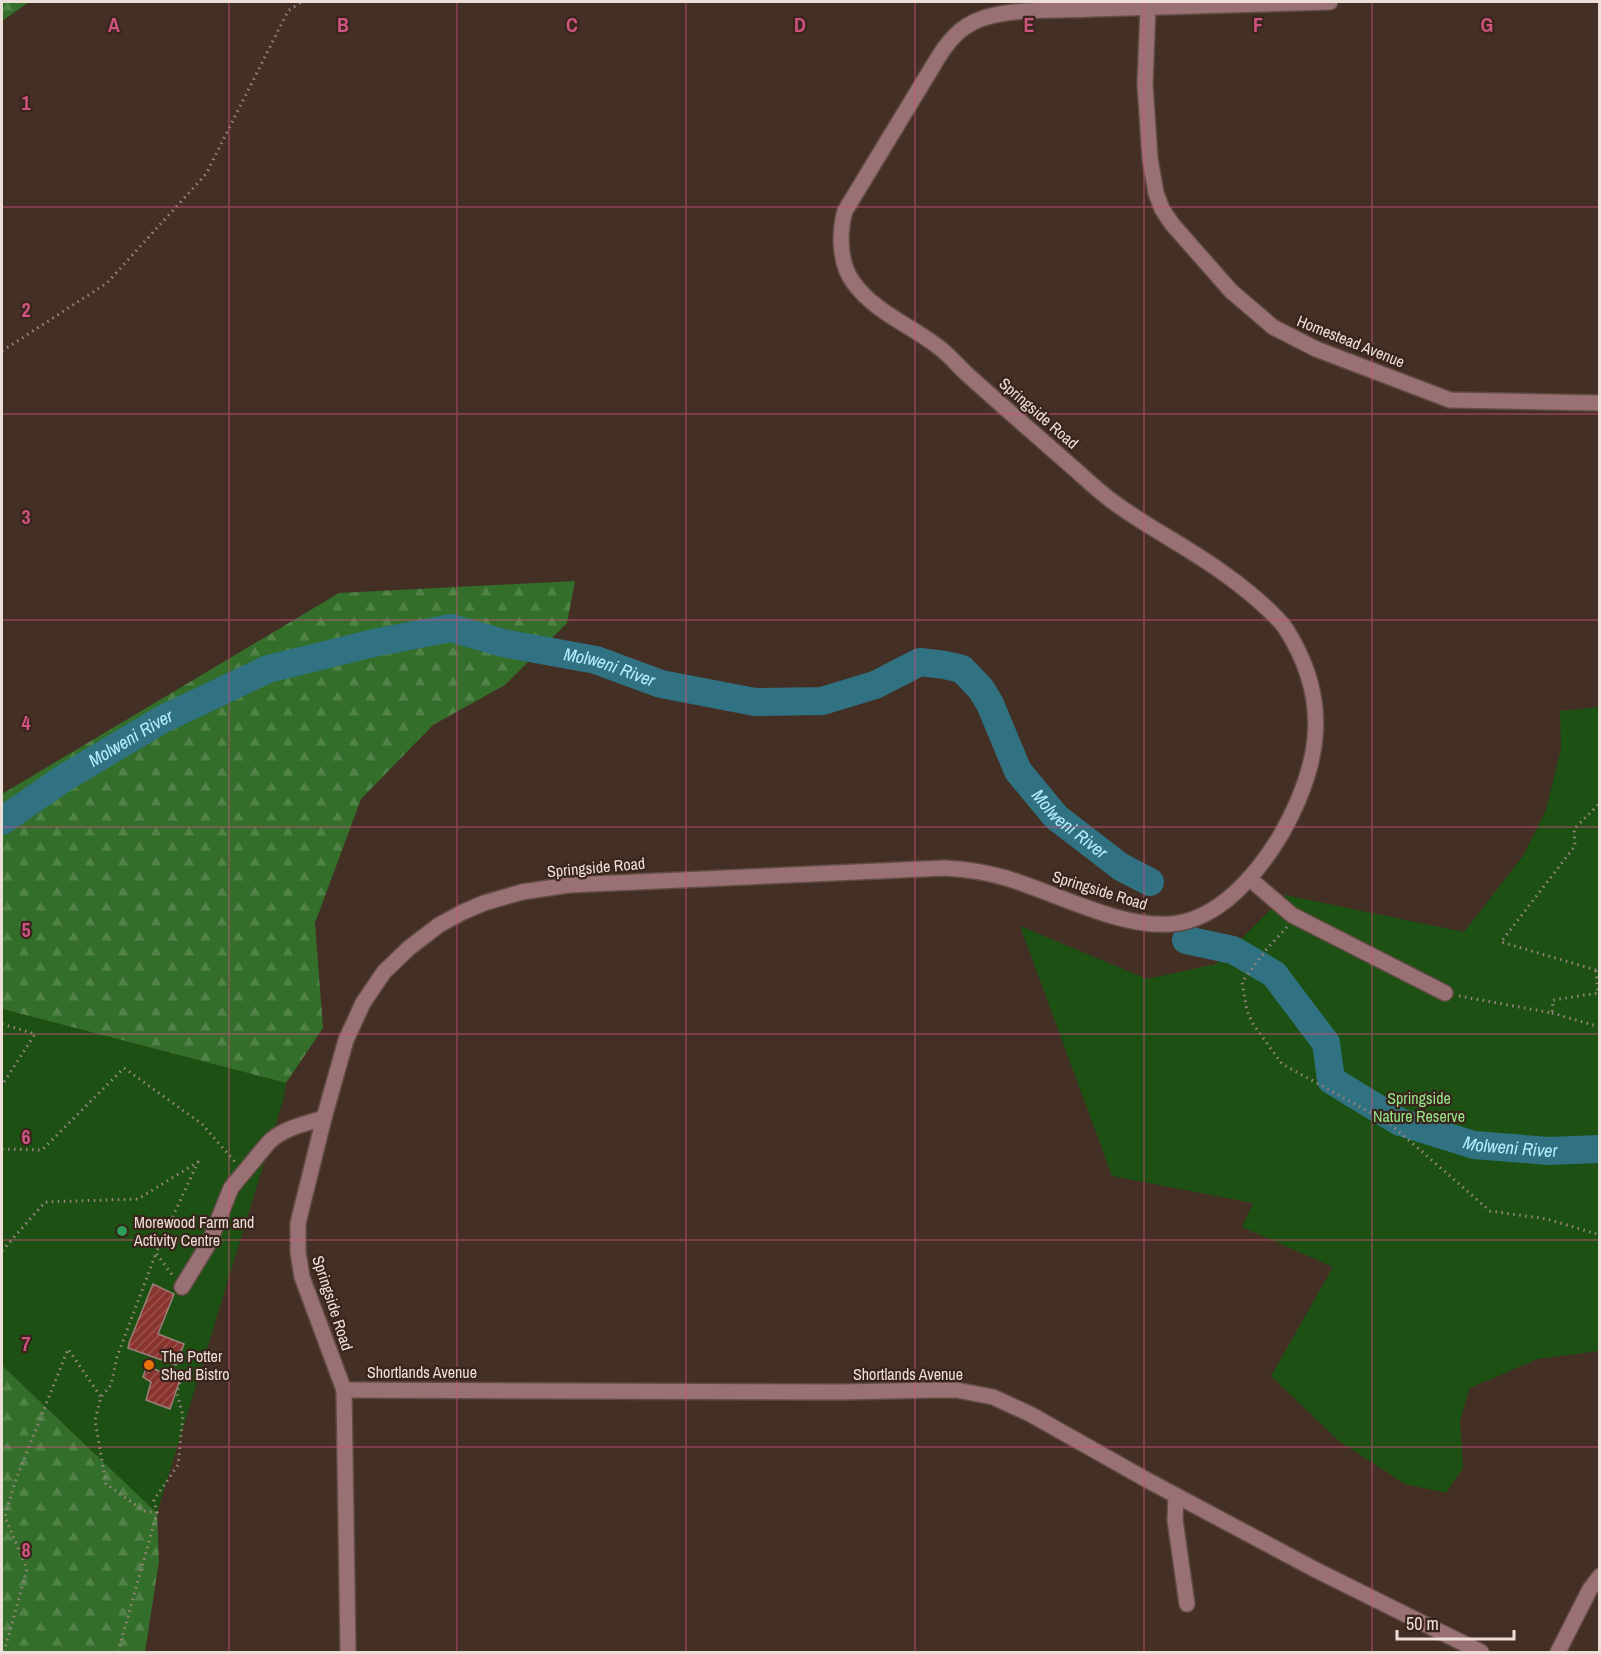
<svg xmlns="http://www.w3.org/2000/svg" width="1601" height="1654" font-family="'Archivo Narrow',sans-serif">
<style>
.forest{fill:url(#forest-firs)}
.green{fill:#1c5113}
.lines{fill:none;stroke-linecap:round;stroke-linejoin:round}
.river{stroke:#307182;stroke-width:28}
.building{fill:url(#building-hatch);stroke:#9b7f7b;stroke-width:1.5}
.minor-casing{stroke:#5f4b42;stroke-width:18}
.path{stroke:#98857d;stroke-width:3;stroke-dasharray:1.5 4.5;stroke-linecap:butt}
.minor{stroke:#997073;stroke-width:15}
.grid{fill:none;stroke:#cf5380;stroke-width:1.5;stroke-opacity:0.55}
.leisure-dot{fill:#2e9e5b;stroke:#39251b;stroke-width:2}
.food-dot{fill:#e8710a;stroke:#39251b;stroke-width:2}
.labels{text-anchor:middle;stroke-width:4.5;stroke-linejoin:round;paint-order:stroke}
.street-label{font-size:16px;fill:#edded8;stroke:#39251b}
.park-label{font-size:16px;fill:#94e588;stroke:#39251b}
.poi-label{font-size:16px;fill:#edded8;stroke:#39251b;text-anchor:start}
.water-label{font-size:18px;font-style:italic;fill:#b6edfc;stroke:#39251b}
.grid-label{font-size:20px;text-anchor:middle;font-weight:bold;fill:#cf5380;stroke:#39251b;stroke-width:4.5;stroke-linejoin:round;paint-order:stroke}
</style>
<defs>
<pattern id="forest-firs" width="22" height="20" patternUnits="userSpaceOnUse" patternTransform="scale(1.5)"><rect width="22" height="20" fill="#336e2a"/><path d="M5 1l3.5 6h-7zM16 11l3.5 6h-7z" fill="#518248"/></pattern>
<pattern id="building-hatch" width="6" height="6" patternUnits="userSpaceOnUse" patternTransform="scale(1.5)"><rect width="6" height="6" fill="#89342e"/><path d="M-1 1l2-2M0 6l6-6M5 7l2-2" fill="none" stroke="#9a514c"/></pattern>
</defs>
<rect width="100%" height="100%" fill="#442f25"/>
<g class="forest">
<polygon points="2,2 29,2 2,21"/>
<polygon points="575,581 567,623 505,685 433,725 361,799 315,923 323,1028 286,1083 2,1009 2,794 339,593"/>
<polygon points="2,1365 157,1513 159,1561 145,1652 2,1652"/>
</g>
<g class="green">
<polygon points="1599,707 1599,1351 1538,1359 1470,1388 1460,1421 1463,1468 1446,1493 1405,1484 1339,1441 1271,1376 1333,1267 1242,1227 1253,1203 1112,1176 1020,926 1147,979 1216,964 1285,895 1464,932 1523,856 1546,810 1561,748 1560,711"/>
<polygon points="2,1009 286,1083 284,1097 157,1513 2,1365"/>
</g>
<g class="lines">
<g class="river">
<path id="s1" d="M2 821 64 778 163 719 268 669 378 642 451 628 503 643 596 660 661 684 755 702 822 701 875 685 920 662 945 665 962 669 981 689 990 704 1018 771 1056 817 1121 867 1150 882"/>
<path id="s2" d="M1186 940 1233 950 1274 974 1326 1043 1331 1080 1400 1122 1474 1145 1549 1151 1600 1149"/>
</g>
</g>
<g class="building">
<polygon points="153,1284 174,1294 158,1334 184,1344 176,1365 128,1348 129,1343"/>
<polygon points="147,1366 180,1380 170,1409 146,1400 151,1382 143,1377"/>
</g>
<g class="lines">
<g class="minor-casing">
<g id="minor">
<polyline points="1148,7 1145,84 1150,159 1156,193 1162,209 1172,224 1231,291 1273,327 1316,349 1450,400 1600,403"/>
<polyline points="1249,878 1292,915 1445,993"/>
<path d="M182 1287 209 1243 231 1188 269 1142C284 1128 304 1124 324 1118"/>
<polyline points="344,1390 841,1392 936,1390 956,1390 993,1397 1030,1414 1147,1480 1314,1569 1481,1652"/>
<polyline points="1176,1496 1175,1520 1187,1604"/>
<path d="M348 1652 344 1390 302 1277 298 1252V1223L324 1118 346 1040 363 1003 384 972 409 948 439 925 463 912 484 903 522 892 569 885 945 868C966 869 985 872 1006 878 1056 893 1119 928 1171 924 1220 920 1259 872 1282 833 1321 763 1331 700 1286 629 1275 613 1243 587 1226 575 1190 548 1148 528 1112 501 1097 490 1084 477 1070 465 1036 435 1001 405 968 375 959 367 951 357 941 349 913 326 875 313 853 282 839 263 839 232 845 211L933 66C943 49 954 32 972 23 1000 7 1060 11 1093 9 1172 6 1251 5 1330 2"/>
<polyline points="1558,1652 1590,1589 1600,1576"/>
</g>
</g>
<g class="path">
<polyline points="2,351 107,283 206,174 288,11 301,2"/>
<polyline points="1287,927 1266,950 1242,982 1247,1011 1253,1024 1282,1064 1388,1122 1490,1211 1547,1219 1600,1235"/>
<polyline points="1596,970 1501,942 1575,846 1574,829 1600,803"/>
<polyline points="1459,996 1552,1013 1553,1000 1598,993 1596,970 1600,965"/>
<polyline points="1552,1013 1600,1027"/>
<polyline points="2,1024 35,1034 2,1085"/>
<polyline points="2,1149 42,1150 124,1068 202,1124 235,1162"/>
<polyline points="2,1251 45,1202 138,1199 198,1162 156,1253 173,1276"/>
<polyline points="157,1513 154,1500 178,1465 183,1416 177,1393 182,1374 179,1370"/>
<polyline points="4,1652 27,1569 5,1517 15,1482 68,1349 101,1397"/>
<polyline points="118,1652 157,1513 144,1511 106,1484 95,1420 101,1397 111,1385 117,1357 156,1253"/>
</g>
<use href="#minor" class="minor"/>
</g>
<path class="grid" d="M229 2V1652M457 2V1652M686 2V1652M915 2V1652M1144 2V1652M1372 2V1652M2 207H1600M2 414H1600M2 620H1600M2 827H1600M2 1034H1600M2 1240H1600M2 1447H1600"/>
<circle class="leisure-dot" cx="122" cy="1231" r="6"/>
<circle class="food-dot" cx="149" cy="1365" r="6"/>
<g class="labels">
<g class="street-label">
<text transform="translate(1351 341) rotate(22)" y="6">Homestead Avenue</text>
<text transform="translate(1039 413) rotate(41)" y="6">Springside Road</text>
<text transform="translate(596 867) rotate(-5)" y="6">Springside Road</text>
<text transform="translate(1100 890) rotate(17)" y="6">Springside Road</text>
<text transform="translate(333 1303) rotate(72)" y="6">Springside Road</text>
<text x="422" y="1378">Shortlands Avenue</text>
<text x="908" y="1380">Shortlands Avenue</text>
</g>
<g class="park-label">
<text x="1419" y="1104">Springside<tspan x="1419" dy="18">Nature Reserve</tspan></text>
</g>
<g class="poi-label">
<text x="134" y="1228">Morewood Farm and<tspan x="134" dy="18">Activity Centre</tspan></text>
<text x="161" y="1362">The Potter<tspan x="161" dy="18">Shed Bistro</tspan></text>
</g>
<g class="water-label">
<text dy="6" stroke="none"><textPath href="#s1" startOffset="658">Molweni River</textPath></text>
<text dy="6" stroke="none"><textPath href="#s1" startOffset="153">Molweni River</textPath></text>
<text dy="6" stroke="none"><textPath href="#s1" startOffset="1216">Molweni River</textPath></text>
<text dy="6" stroke="none"><textPath href="#s2" startOffset="414">Molweni River</textPath></text>
</g>
</g>
<g class="grid-label">
<text x="114" y="32">A</text>
<text x="343" y="32">B</text>
<text x="572" y="32">C</text>
<text x="800" y="32">D</text>
<text x="1029" y="32">E</text>
<text x="1258" y="32">F</text>
<text x="1487" y="32">G</text>
<text x="26" y="110">1</text>
<text x="26" y="317">2</text>
<text x="26" y="524">3</text>
<text x="26" y="730">4</text>
<text x="26" y="937">5</text>
<text x="26" y="1144">6</text>
<text x="26" y="1351">7</text>
<text x="26" y="1557">8</text>
</g>
<rect width="1601" height="1654" fill="none" stroke="#edded8" stroke-width="6"/>
<path d="M1397 1630v9h117v-9" fill="none" stroke="#edded8" stroke-width="3"/>
<text x="1406" y="1630" font-size="18" fill="#edded8" stroke="#39251b" stroke-width="4.5" paint-order="stroke">50 m</text>
</svg>
